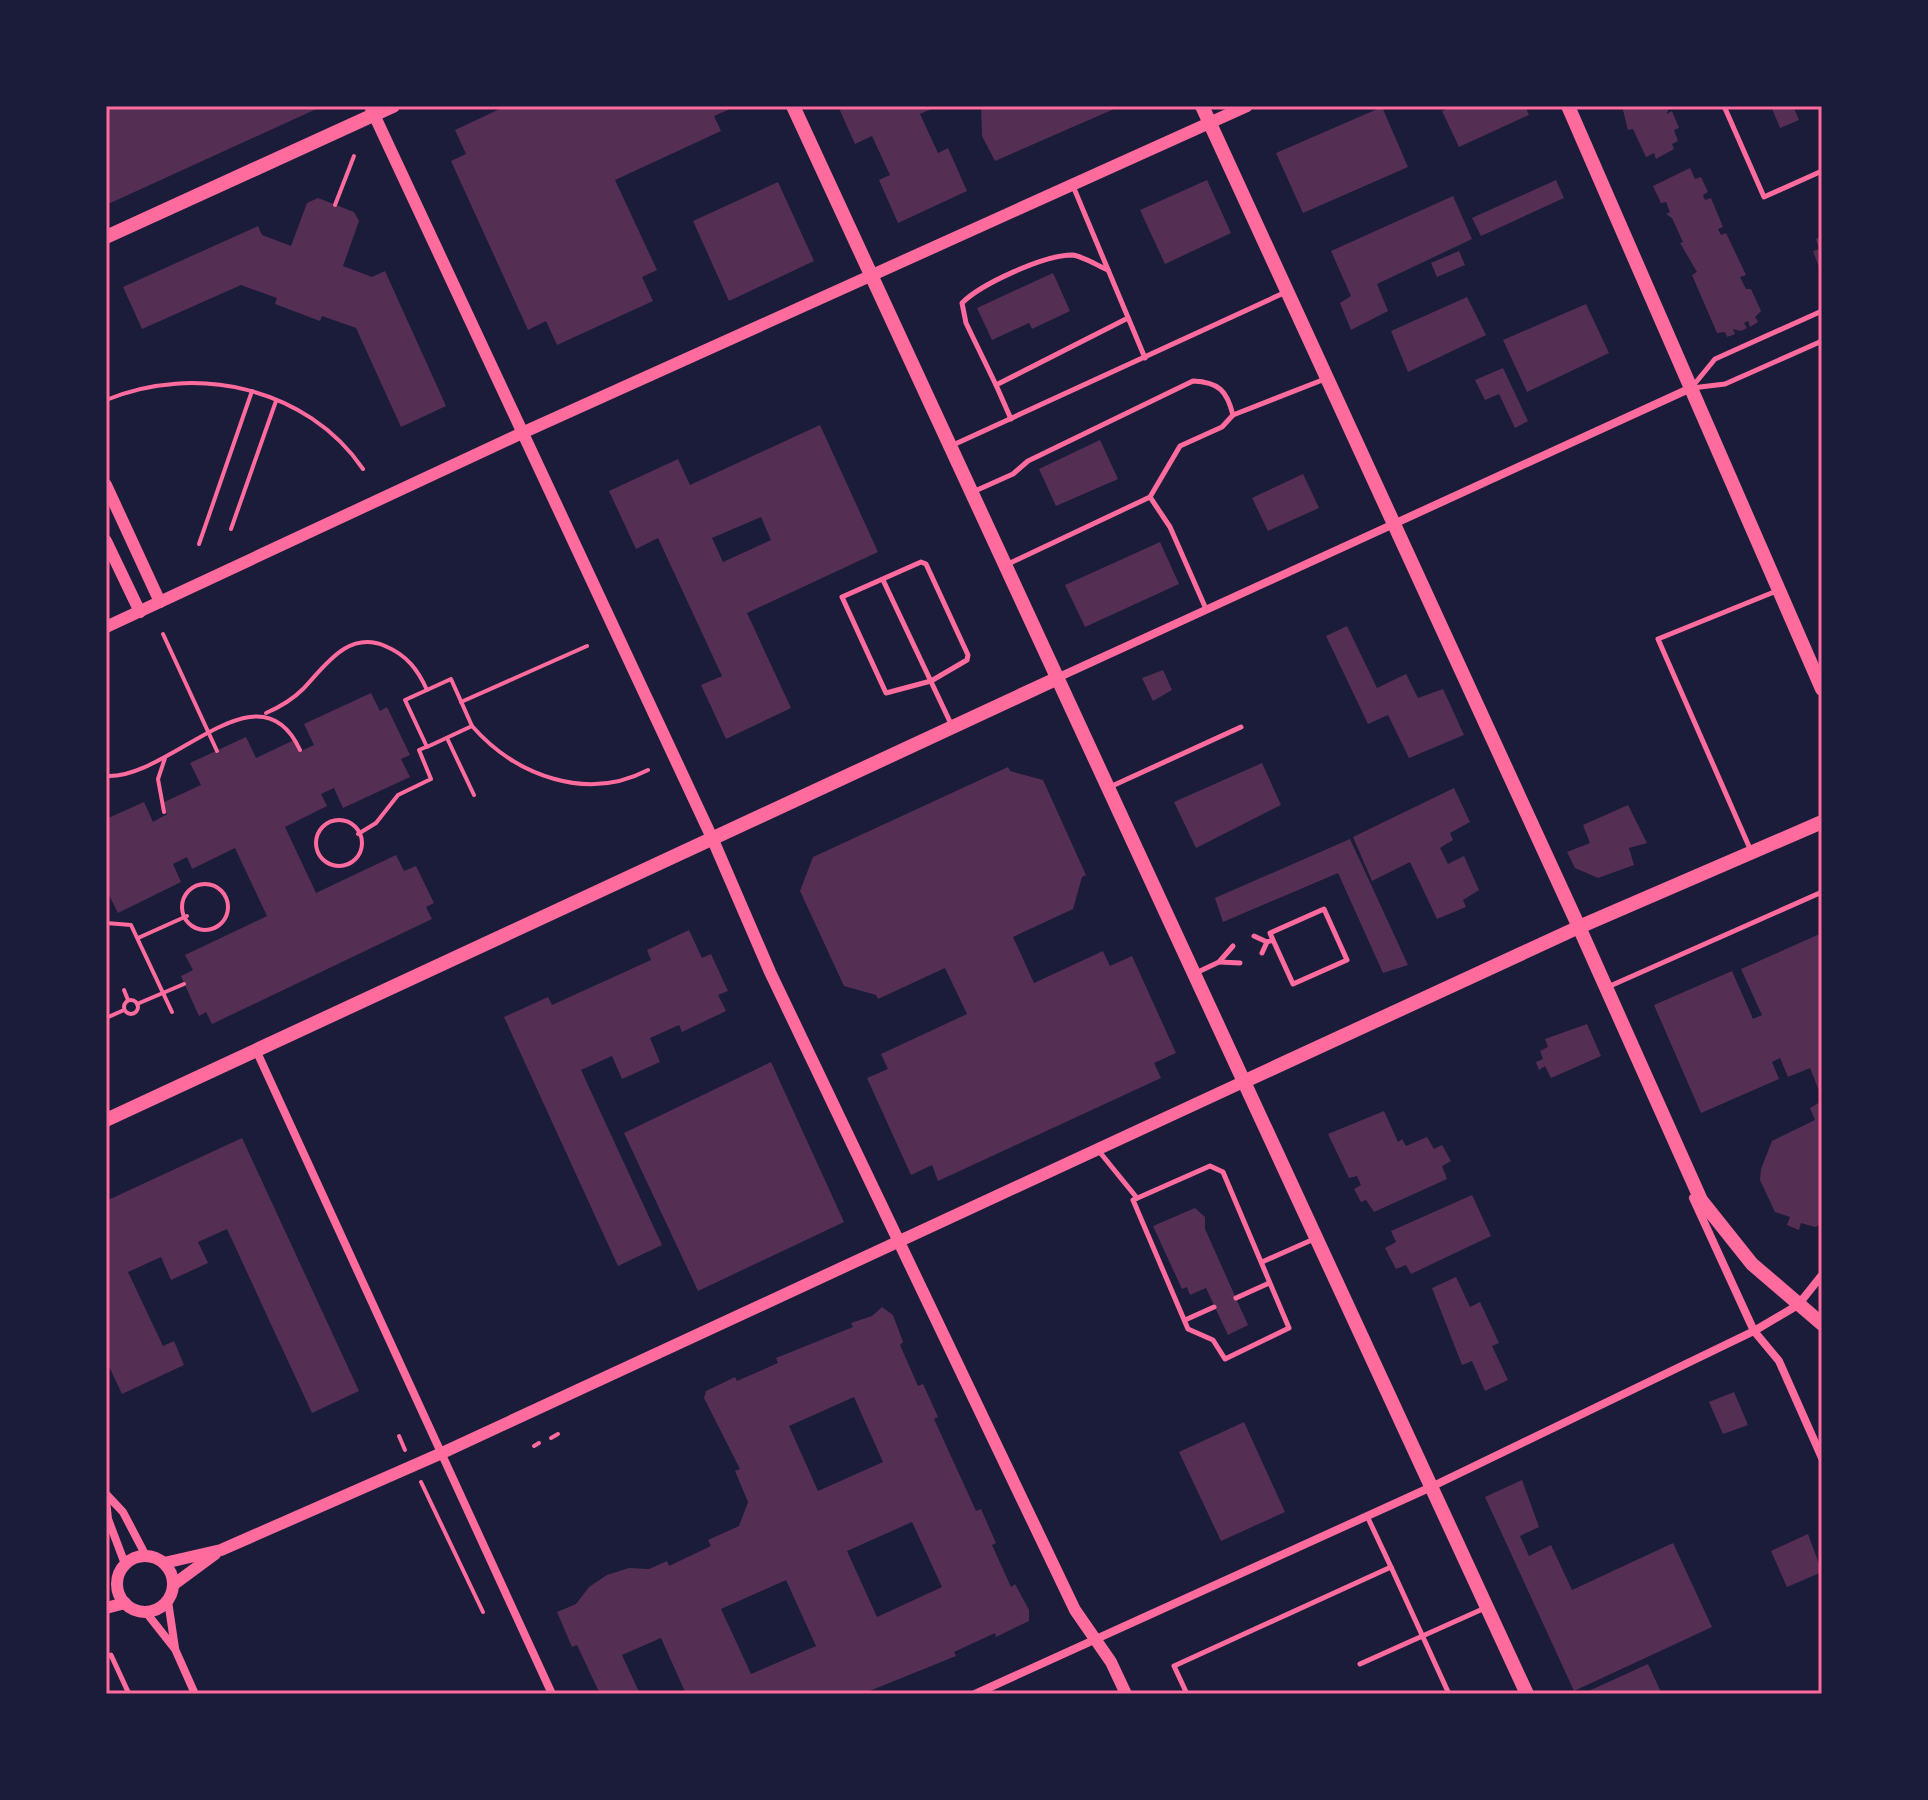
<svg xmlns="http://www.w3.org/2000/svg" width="1928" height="1800" font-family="'Sofia Sans Condensed',sans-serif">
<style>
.building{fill:#542f53;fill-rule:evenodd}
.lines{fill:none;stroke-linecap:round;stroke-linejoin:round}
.path{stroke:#ff6b9d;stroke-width:4}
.service{stroke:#ff6b9d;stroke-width:5}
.minor{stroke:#ff6b9d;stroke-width:8}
.tertiary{stroke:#ff6b9d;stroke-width:12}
.secondary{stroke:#ff6b9d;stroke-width:14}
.neatline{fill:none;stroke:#ff6b9d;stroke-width:3}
</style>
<rect width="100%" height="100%" fill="#1b1b3a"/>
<g class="building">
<polygon points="106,106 323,106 106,205"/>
<polygon points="506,106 730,109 714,116 721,131 615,180 657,270 642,277 653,301 557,345 546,321 528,330 451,161 466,154 455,130"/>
<polygon points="838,106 938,106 920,114 938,153 948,148 967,191 898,223 879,180 890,175 872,136 855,144"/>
<polygon points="981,106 1121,106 995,161 982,136"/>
<polygon points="1454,106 1525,106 1529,115 1459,147 1442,111"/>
<polygon points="1622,106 1669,106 1667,114 1672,111 1679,128 1674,130 1678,141 1672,144 1674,149 1656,159 1654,153 1646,157 1633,129 1628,130"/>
<polygon points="1771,106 1793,106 1799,120 1780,128"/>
<polygon points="1382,107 1408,167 1303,213 1276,153"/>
<polygon points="1690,168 1695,179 1701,177 1708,192 1703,195 1705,200 1711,198 1723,227 1718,229 1721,235 1726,233 1746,275 1740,277 1746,289 1751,289 1761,311 1755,317 1758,322 1750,327 1748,321 1744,323 1747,328 1741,331 1733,329 1735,334 1727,337 1725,332 1717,333 1692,275 1697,272 1680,243 1683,242 1672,218 1666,214 1670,212 1666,202 1661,203 1653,186"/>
<polygon points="1207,180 1231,233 1165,264 1140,210"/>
<polygon points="1556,180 1564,198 1481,236 1472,218"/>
<polygon points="778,182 814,261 729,301 693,221"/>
<polygon points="1453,196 1472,239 1377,284 1388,311 1351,330 1340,303 1351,296 1331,251"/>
<polygon points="318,198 354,212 359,221 343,266 372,277 385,271 446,406 401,427 356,328 322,316 320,321 275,304 277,298 241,285 142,329 123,287 258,226 262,235 291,246 307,203"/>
<polygon points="1822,236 1822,266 1819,267 1813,251 1819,249 1816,239"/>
<polygon points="1459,251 1465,265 1437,277 1431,263"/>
<polygon points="1053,273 1070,311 1032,329 1029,323 992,340 977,308"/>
<polygon points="1467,297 1486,335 1408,372 1391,331"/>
<polygon points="1586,304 1609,353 1527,392 1503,340"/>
<polygon points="1503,368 1528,421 1515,428 1499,394 1485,400 1475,380"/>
<path d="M820 425 878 552 747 613 791 708 726 739 701 685 722 676 658 538 636 549 609 491 678 459 690 485ZM761 517 771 540 723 562 712 538Z"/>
<polygon points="1100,440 1118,479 1056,506 1039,469"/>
<polygon points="1303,474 1319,508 1268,531 1252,498"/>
<polygon points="1160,542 1179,584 1085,627 1065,585"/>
<polygon points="1347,626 1377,688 1406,674 1418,698 1443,689 1464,735 1409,758 1388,715 1368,724 1326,636"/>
<polygon points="1163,670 1172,690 1153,701 1142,678"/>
<polygon points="371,693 380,711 387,707 410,755 401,759 410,777 343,808 334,788 321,794 327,806 285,827 316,893 396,855 404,871 416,866 434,903 426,907 432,919 212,1024 206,1012 199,1016 181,976 193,970 185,955 267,916 235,848 192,869 187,857 173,864 181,882 118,913 109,895 106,896 106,819 144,802 153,822 167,814 162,803 201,785 190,763 246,737 256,758 294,740 299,752 314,745 304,724"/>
<polygon points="1262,763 1281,805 1196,848 1174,802"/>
<polygon points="1008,767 1010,771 1043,780 1086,875 1082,877 1073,909 1013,937 1034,983 1103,951 1110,966 1132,956 1176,1053 1154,1063 1161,1078 938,1181 932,1165 911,1175 867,1078 888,1069 881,1054 967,1014 945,968 878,999 876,995 844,986 800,891 813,857"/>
<polygon points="1454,788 1470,822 1450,833 1453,840 1440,848 1448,864 1464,856 1479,890 1463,900 1466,907 1437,919 1410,862 1372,881 1353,837"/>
<polygon points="1628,805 1647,843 1629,848 1634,865 1598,878 1575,868 1567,852 1590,843 1583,825"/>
<polygon points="1350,839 1408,965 1383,973 1338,873 1223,922 1215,898"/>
<polygon points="689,930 702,958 711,954 728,991 718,995 726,1011 682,1032 679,1025 650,1038 660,1062 622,1079 612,1056 581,1070 662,1245 618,1266 504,1017 548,997 552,1005 651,960 647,950"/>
<polygon points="1822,933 1822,1098 1810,1068 1788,1077 1780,1058 1772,1062 1779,1079 1701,1113 1654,1005 1732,971 1753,1019 1762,1015 1741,969"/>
<polygon points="1587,1024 1601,1056 1551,1078 1545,1066 1539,1070 1536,1062 1543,1059 1540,1051 1548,1047 1545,1039"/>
<polygon points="771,1062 844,1222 698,1291 624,1133"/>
<polygon points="1822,1101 1822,1224 1815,1227 1801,1223 1799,1230 1787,1225 1790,1217 1775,1212 1760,1180 1761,1169 1772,1141 1815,1120 1810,1108"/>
<polygon points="1384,1111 1398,1142 1402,1139 1406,1146 1427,1137 1434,1149 1442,1145 1451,1161 1442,1166 1447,1179 1374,1212 1366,1200 1361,1202 1354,1189 1361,1185 1357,1176 1349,1178 1328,1134"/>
<polygon points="242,1138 359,1391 312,1413 227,1229 198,1242 208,1263 171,1280 161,1257 128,1272 163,1346 174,1341 184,1365 122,1394 106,1360 106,1201"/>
<polygon points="1472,1195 1491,1236 1411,1274 1406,1265 1396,1269 1385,1248 1396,1242 1391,1231"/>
<polygon points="1195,1208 1205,1217 1205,1229 1248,1325 1228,1335 1206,1288 1190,1295 1187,1287 1182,1289 1153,1226"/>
<polygon points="1456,1277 1470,1307 1480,1302 1499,1343 1492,1346 1508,1380 1485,1391 1472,1361 1462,1365 1432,1288"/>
<path d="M882 1307 893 1315 903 1342 900 1345 918 1386 923 1384 938 1417 934 1419 976 1511 981 1509 996 1543 992 1545 1011 1587 1015 1584 1029 1610V1621L996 1637 995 1633 954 1652 956 1656 862 1694H686L661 1638 622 1655 640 1694H600L577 1645 572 1647 557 1612 576 1604 589 1587 607 1575 629 1568 649 1569 667 1561 669 1566 711 1546 708 1540 739 1526 748 1502 735 1471 740 1469 704 1398 706 1391 735 1377 737 1381 778 1363 776 1358 853 1327 851 1323 872 1316ZM854 1397 883 1462 818 1491 789 1426ZM912 1522 942 1587 877 1617 847 1551ZM786 1580 816 1646 751 1674 721 1609Z"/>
<polygon points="1734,1392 1748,1425 1723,1434 1709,1402"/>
<polygon points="1244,1422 1285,1512 1221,1541 1179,1452"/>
<polygon points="1522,1480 1539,1527 1520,1536 1529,1556 1551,1545 1572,1590 1673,1543 1712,1627 1574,1691 1485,1497"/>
<polygon points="1808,1534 1822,1572 1787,1587 1771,1551"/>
<polygon points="1648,1664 1661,1692 1657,1694 1582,1694"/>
</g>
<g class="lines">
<g class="path">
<polyline points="335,205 354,156"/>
<path d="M106 400C195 363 307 387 363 469"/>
<polyline points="231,529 276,401"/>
<polyline points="199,544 252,391"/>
<polyline points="163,634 217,751"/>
<polygon points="451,679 472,726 427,747 405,700"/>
<polyline points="461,702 587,646"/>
<path d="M266 713C280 707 292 700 303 689 325 666 348 630 385 646 407 655 418 670 427 690"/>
<path d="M472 726C516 776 587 802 648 770"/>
<polyline points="447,738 474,795"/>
<path d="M106 776C170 780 259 660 300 750"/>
<polyline points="164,812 158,779 165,758"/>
<circle cx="339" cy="843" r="23"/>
<polyline points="358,834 376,823 398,795 431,779 419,750 426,747"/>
<circle cx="205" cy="907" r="23"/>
<polyline points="106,923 131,925 172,1012"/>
<polyline points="138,938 187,916"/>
<polyline points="124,990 128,1000"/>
<circle cx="131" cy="1007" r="7"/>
<polyline points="137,1004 184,984"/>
<polyline points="106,1018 124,1010"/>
<polyline points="399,1436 405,1450"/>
<polyline points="551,1438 558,1434"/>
<polyline points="534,1446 539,1443"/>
<polyline points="421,1482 483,1612"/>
</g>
<g class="service">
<polyline points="1724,106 1764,197 1822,171"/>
<polyline points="1073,186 1145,358"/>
<path d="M996 385 966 323 962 303C981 284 1044 255 1072 255 1083 256 1098 266 1108 270"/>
<polyline points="1692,387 1715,359 1822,311"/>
<polyline points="1692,388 1725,384 1822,341"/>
<polyline points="1233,415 1325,379"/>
<polyline points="1011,419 996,385 1128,318"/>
<polyline points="953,445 1286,292"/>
<path d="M975 491 1013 474 1028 461 1193 381C1219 382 1227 391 1233 415L1222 427 1180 446 1150 497 1006 565"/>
<polyline points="1150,497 1170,527 1206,609"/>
<polygon points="921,562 926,564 968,655 967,660 931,681 886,693 842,597"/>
<polyline points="883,580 952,726"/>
<polyline points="1112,786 1241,727"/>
<polyline points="1751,851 1658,639 1779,590"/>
<polyline points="1254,936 1267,942 1273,940 1293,984 1347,960 1324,909 1270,933 1273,940"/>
<polyline points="1262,953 1267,942"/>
<polyline points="1220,962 1240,963"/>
<polyline points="1198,972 1219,962 1233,946"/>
<polyline points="1610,986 1822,892"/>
<polyline points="1098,1150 1137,1198"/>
<polygon points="1210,1166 1223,1172 1289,1328 1225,1359 1213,1340 1188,1329 1133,1200"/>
<polyline points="1262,1262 1314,1239"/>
<polyline points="1236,1298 1267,1284"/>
<polyline points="1185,1320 1214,1307"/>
<polyline points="1367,1516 1391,1567"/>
<polyline points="106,1657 111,1655 129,1694"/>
<polyline points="1360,1664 1485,1608"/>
<polyline points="1187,1694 1174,1666 1391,1567 1449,1694"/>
</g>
<g class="minor">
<polyline points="1057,678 1691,388"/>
<polyline points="256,1050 552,1694"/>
<polyline points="1693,1198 1754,1331 1779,1361 1822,1458"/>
<polyline points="106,1494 123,1512 146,1556"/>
<polyline points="106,1500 108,1519 125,1564"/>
<polyline points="168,1601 175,1648"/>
<polyline points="145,1611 175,1649 195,1694"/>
<polyline points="975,1694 1429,1488 1754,1331 1798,1305 1822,1275"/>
</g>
<g class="tertiary">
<polyline points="370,106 713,840 770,972 1075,1610 1111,1662 1126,1694"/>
<polyline points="106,485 160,602"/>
<polyline points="106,541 140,612"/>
<polyline points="106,627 522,433 1247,106"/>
<circle cx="145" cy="1584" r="28"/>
<polyline points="164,1563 221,1550 442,1453 1243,1082"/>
<polyline points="173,1585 215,1554"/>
<polyline points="106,1608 125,1603"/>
</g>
<g class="secondary">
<polyline points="793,106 1527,1694"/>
<polyline points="1202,106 1579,927 1701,1200 1752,1264 1822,1324"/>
<polyline points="1568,106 1822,689"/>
<polyline points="106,237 393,106"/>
<polyline points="1243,1082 1579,927 1822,822"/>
<polyline points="106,1120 1056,679"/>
</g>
</g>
<rect width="1928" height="1800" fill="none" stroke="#1b1b3a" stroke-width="216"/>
<rect x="108" y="108" width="1712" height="1584" class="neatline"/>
</svg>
